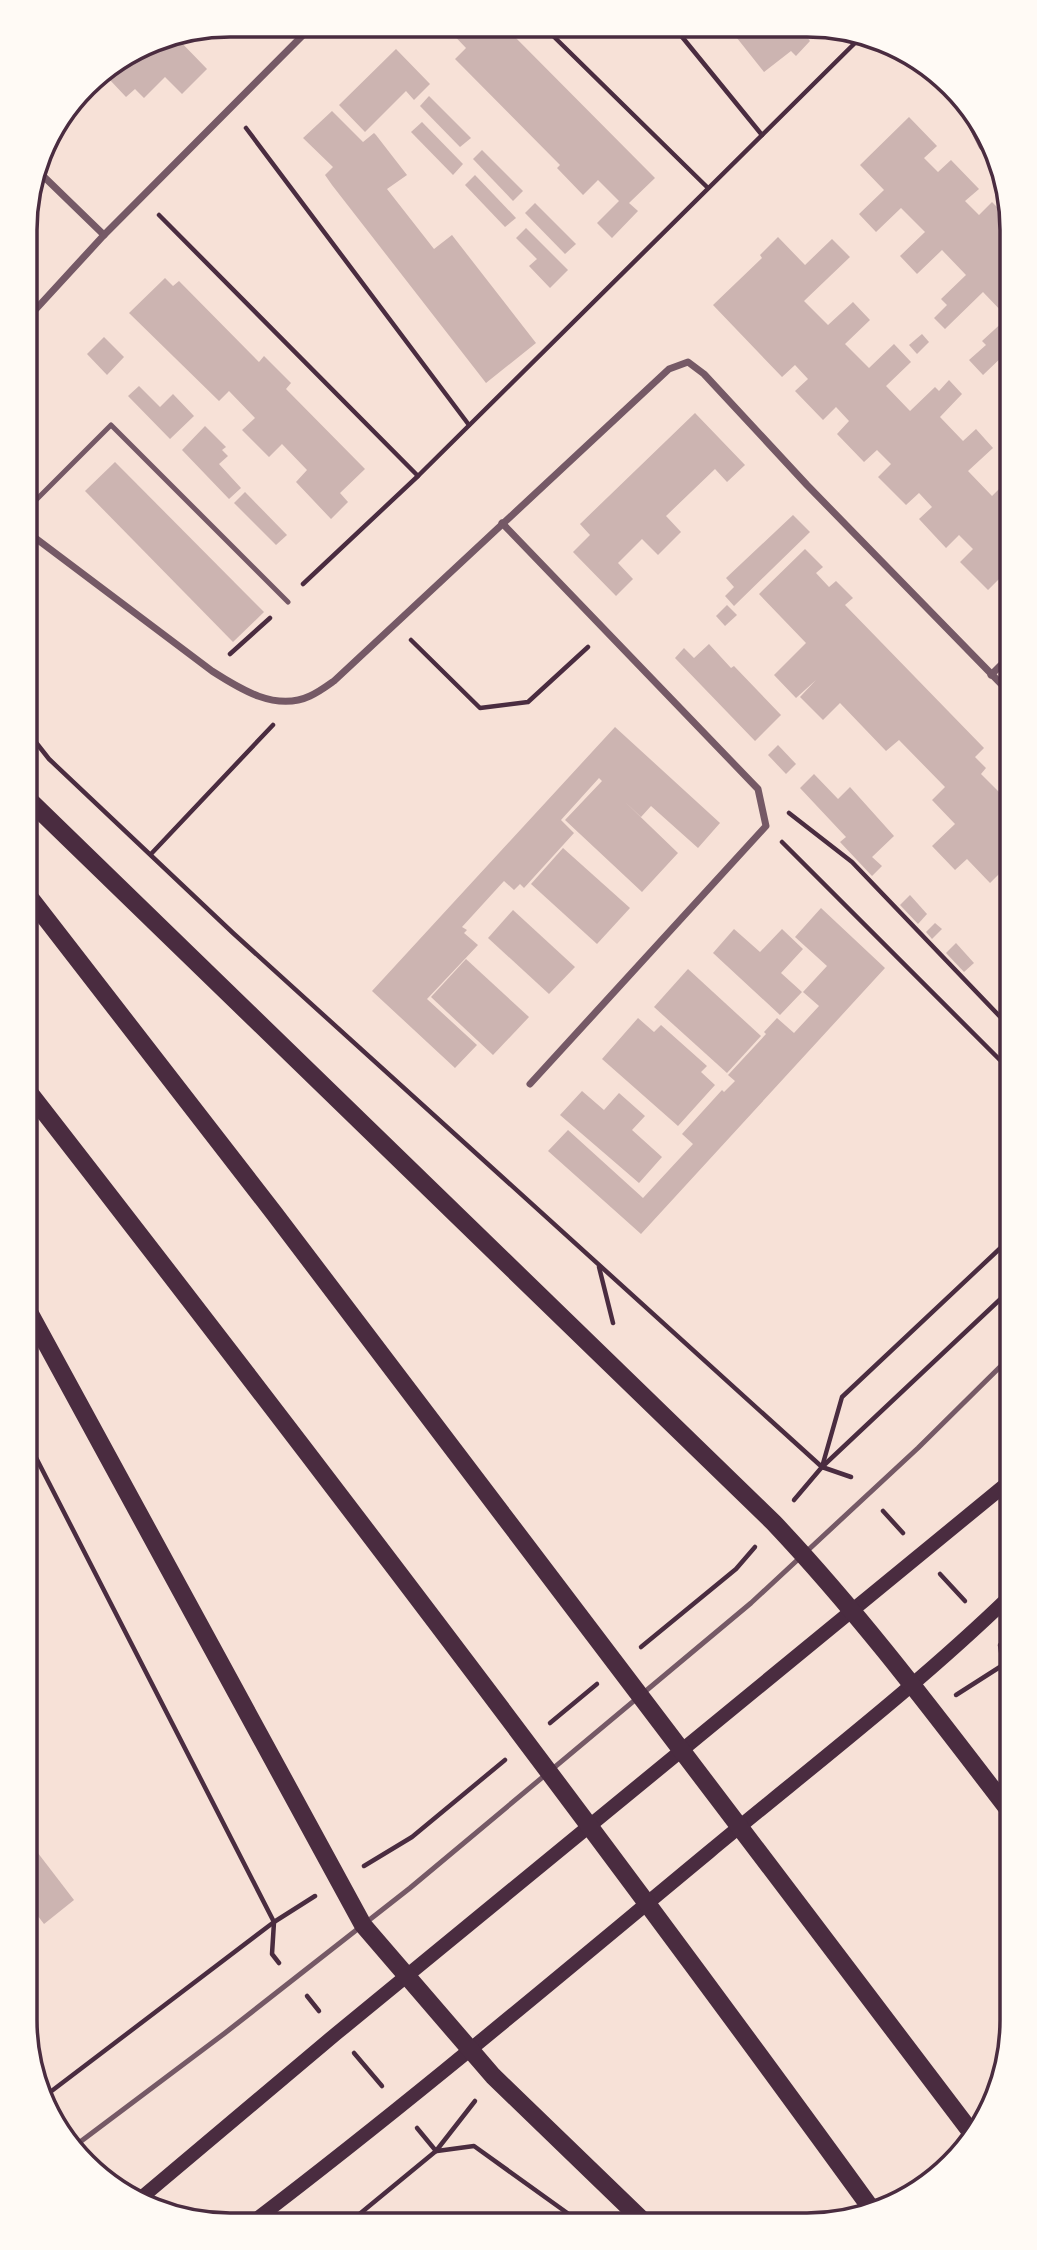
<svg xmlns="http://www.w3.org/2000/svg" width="1037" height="2250" font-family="'PT Sans Narrow',sans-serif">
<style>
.building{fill:#ccb4b1}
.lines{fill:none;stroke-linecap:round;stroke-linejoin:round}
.path{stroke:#4a2c40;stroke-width:4.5}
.service{stroke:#755966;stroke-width:5}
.minor{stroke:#755966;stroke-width:7}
.secondary{stroke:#4a2c40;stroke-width:14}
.primary{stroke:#4a2c40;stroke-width:18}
.rim{fill:none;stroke:#4a2c40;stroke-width:3.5}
</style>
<rect width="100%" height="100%" fill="#f7e1d7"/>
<g class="building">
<polygon points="445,26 504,26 655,178 629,203 638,211 612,238 597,223 619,201 598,180 583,195 557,168 560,165 455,59 466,48"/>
<polygon points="729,28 800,28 810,41 796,56 791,51 764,72"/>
<polygon points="174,35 207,69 182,94 165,77 144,98 135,89 126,97 110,80 117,72 110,65 151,40"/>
<polygon points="396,49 430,84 414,100 406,91 365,132 339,105"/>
<polygon points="429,96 471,138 460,147 420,106"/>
<polygon points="332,111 363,142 374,133 376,135 407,175 387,189 434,249 452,235 536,343 486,383 332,185 325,175 333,167 303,138"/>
<polygon points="909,117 937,146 924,158 938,172 951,160 979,189 965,201 979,215 992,202 1006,216 1006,316 983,292 945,329 934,318 947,305 941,299 966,275 942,250 917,274 900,256 925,232 901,208 876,232 859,214 884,190 860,165"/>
<polygon points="422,122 463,164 453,175 411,132"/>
<polygon points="482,150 523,191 513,201 473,159"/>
<polygon points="475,175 516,218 505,227 465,185"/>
<polygon points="535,203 576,244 565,254 525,213"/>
<polygon points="26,212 36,222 25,231 25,216"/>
<polygon points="526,228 568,270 550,288 529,266 537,259 516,238"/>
<polygon points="778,237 805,265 832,239 850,257 804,301 828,325 853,302 870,320 845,344 869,368 894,344 911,362 886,386 910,411 935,387 939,391 949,380 962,394 940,417 963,441 976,429 993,448 968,471 992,496 1006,482 1007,585 1000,578 988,590 960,562 973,549 959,535 946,548 919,519 932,507 919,493 906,505 878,477 891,464 877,450 864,462 837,434 849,421 836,407 823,420 795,391 808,379 795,365 782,377 713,305 762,258 760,255"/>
<polygon points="165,278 173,286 179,281 259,362 264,356 291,383 286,389 365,469 340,493 348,502 331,519 296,482 307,470 282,444 269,457 242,430 255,418 229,391 219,401 129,313"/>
<polygon points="1006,319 1006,353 983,375 969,360 986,345 982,341"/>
<polygon points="922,334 929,342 917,354 909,345"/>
<polygon points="104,337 124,357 107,375 87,354"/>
<polygon points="139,386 160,407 173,394 194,416 170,439 128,396"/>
<polygon points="695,413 745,465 727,482 715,469 666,516 681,532 658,555 642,539 618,563 633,579 616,596 573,552 590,535 580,524"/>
<polygon points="205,426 226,447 222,450 228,456 219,464 241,488 229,499 182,450"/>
<polygon points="115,462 264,612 233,642 85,491"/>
<polygon points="245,492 287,535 276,545 234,503"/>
<polygon points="793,515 810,532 734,606 725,596 734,587 726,578"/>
<polygon points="805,549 823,567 816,573 829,587 836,581 853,598 845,605 984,748 975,757 986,768 981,774 1006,799 1008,798 1008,879 1001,872 990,883 967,859 955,870 932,846 955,824 932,800 945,787 899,740 886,751 840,703 823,720 800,697 816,680 796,698 774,675 806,643 759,594"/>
<polygon points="727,605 737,615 725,626 716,616"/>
<polygon points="709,644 731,668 734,666 781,715 755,741 675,658 684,648 694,658"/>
<polygon points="615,727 720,823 698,848 651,806 641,817 623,800 678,853 642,892 565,820 602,781 599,778 561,820 574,833 524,888 520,884 514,890 504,881 462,927 467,930 464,933 478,945 427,999 477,1045 455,1068 372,991"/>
<polygon points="778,745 796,764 786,774 768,755"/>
<polygon points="814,774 838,799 850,787 894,836 872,857 882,866 872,876 840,842 846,837 800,788"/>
<polygon points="563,848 630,908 597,944 531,884"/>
<polygon points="910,895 927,914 918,924 900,905"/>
<polygon points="821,908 885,968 641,1234 548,1151 568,1130 643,1198 693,1144 682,1134 722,1090 724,1092 735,1081 728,1075 766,1034 764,1032 777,1018 794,1033 819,1006 803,992 827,966 795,937"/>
<polygon points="513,910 575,967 549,994 488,938"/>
<polygon points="935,923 942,929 932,939 926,932"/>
<polygon points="734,929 760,952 782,929 803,949 781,973 802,992 780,1015 713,953"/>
<polygon points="956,943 974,963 964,972 946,953"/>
<polygon points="466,959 529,1017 493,1055 431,997"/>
<polygon points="688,969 761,1036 727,1073 654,1007"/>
<polygon points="638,1018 654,1032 661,1025 707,1066 701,1072 715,1085 678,1126 602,1059"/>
<polygon points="582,1091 604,1110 619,1093 645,1116 632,1130 662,1157 639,1183 560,1115"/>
<polygon points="31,1844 74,1900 44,1924 31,1907"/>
</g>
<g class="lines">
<g class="path">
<polyline points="543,26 708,188"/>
<polyline points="674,27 762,135"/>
<polyline points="246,128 469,425"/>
<polyline points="159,215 418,476"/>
<polyline points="303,584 418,476 862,36"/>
<polyline points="411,640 480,708 528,702 588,647"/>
<polyline points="230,654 270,618"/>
<polyline points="27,731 49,759 233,933 822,1467 851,1477"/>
<polyline points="789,813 852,862 1008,1025"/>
<polyline points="782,842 1009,1069"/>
<polyline points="151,854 273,725"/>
<polyline points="599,1267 613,1323"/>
<polyline points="29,1444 274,1922 272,1954 279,1963"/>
<polyline points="822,1467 842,1397 1009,1240"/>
<polyline points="794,1500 822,1467 1009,1291"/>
<polyline points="883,1511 903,1533"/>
<polyline points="940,1574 965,1601"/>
<polyline points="1000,1645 1003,1665 1011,1675"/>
<polyline points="641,1647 736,1569 755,1547"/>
<polyline points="956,1695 1003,1665 1011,1655"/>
<polyline points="550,1723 597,1684"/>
<polyline points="364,1866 412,1837 505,1760"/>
<polyline points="307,1996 319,2011"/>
<polyline points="354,2053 382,2086"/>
<polyline points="45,2096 274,1922 315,1896"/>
<polyline points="417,2128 436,2151"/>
<polyline points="437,2151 474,2146 577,2220"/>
<polyline points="351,2221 436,2151 475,2101"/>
</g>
<g class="service">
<polyline points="26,510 111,425 288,602"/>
<polyline points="76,2145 225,2033 410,1888 751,1603 918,1448 1010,1357"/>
</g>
<g class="minor">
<polyline points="973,124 972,126 982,146 996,161"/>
<polyline points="37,170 104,235"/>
<polyline points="25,321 104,235 313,25"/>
<polyline points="502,523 758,789 766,826 530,1084"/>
<path d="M26 531 212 671C240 689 276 712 310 696 319 692 327 686 334 681L669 369 688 362 704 374 807 485 1007 690"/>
<polyline points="991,675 1007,659"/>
</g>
<g class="secondary">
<polyline points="141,2198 337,2033 1010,1481"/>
<path d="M254 2221C409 2103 558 1977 709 1852 810 1768 916 1687 1010 1596"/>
</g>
<g class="primary">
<path d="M27 798 774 1523C860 1614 935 1714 1011 1813"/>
<polyline points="27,894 274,1213 974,2136"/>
<path d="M28 1091C315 1460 598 1832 873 2211"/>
<polyline points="29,1312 363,1925 493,2076 641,2219"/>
</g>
</g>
<path d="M0 0H1037V2250H0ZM230 37H807A193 193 0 0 1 1000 230V2020A193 193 0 0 1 807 2213H230A193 193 0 0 1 37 2020V230A193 193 0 0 1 230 37Z" fill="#fffaf5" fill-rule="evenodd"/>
<path class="rim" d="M230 37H807A193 193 0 0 1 1000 230V2020A193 193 0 0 1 807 2213H230A193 193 0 0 1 37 2020V230A193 193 0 0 1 230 37Z"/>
</svg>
